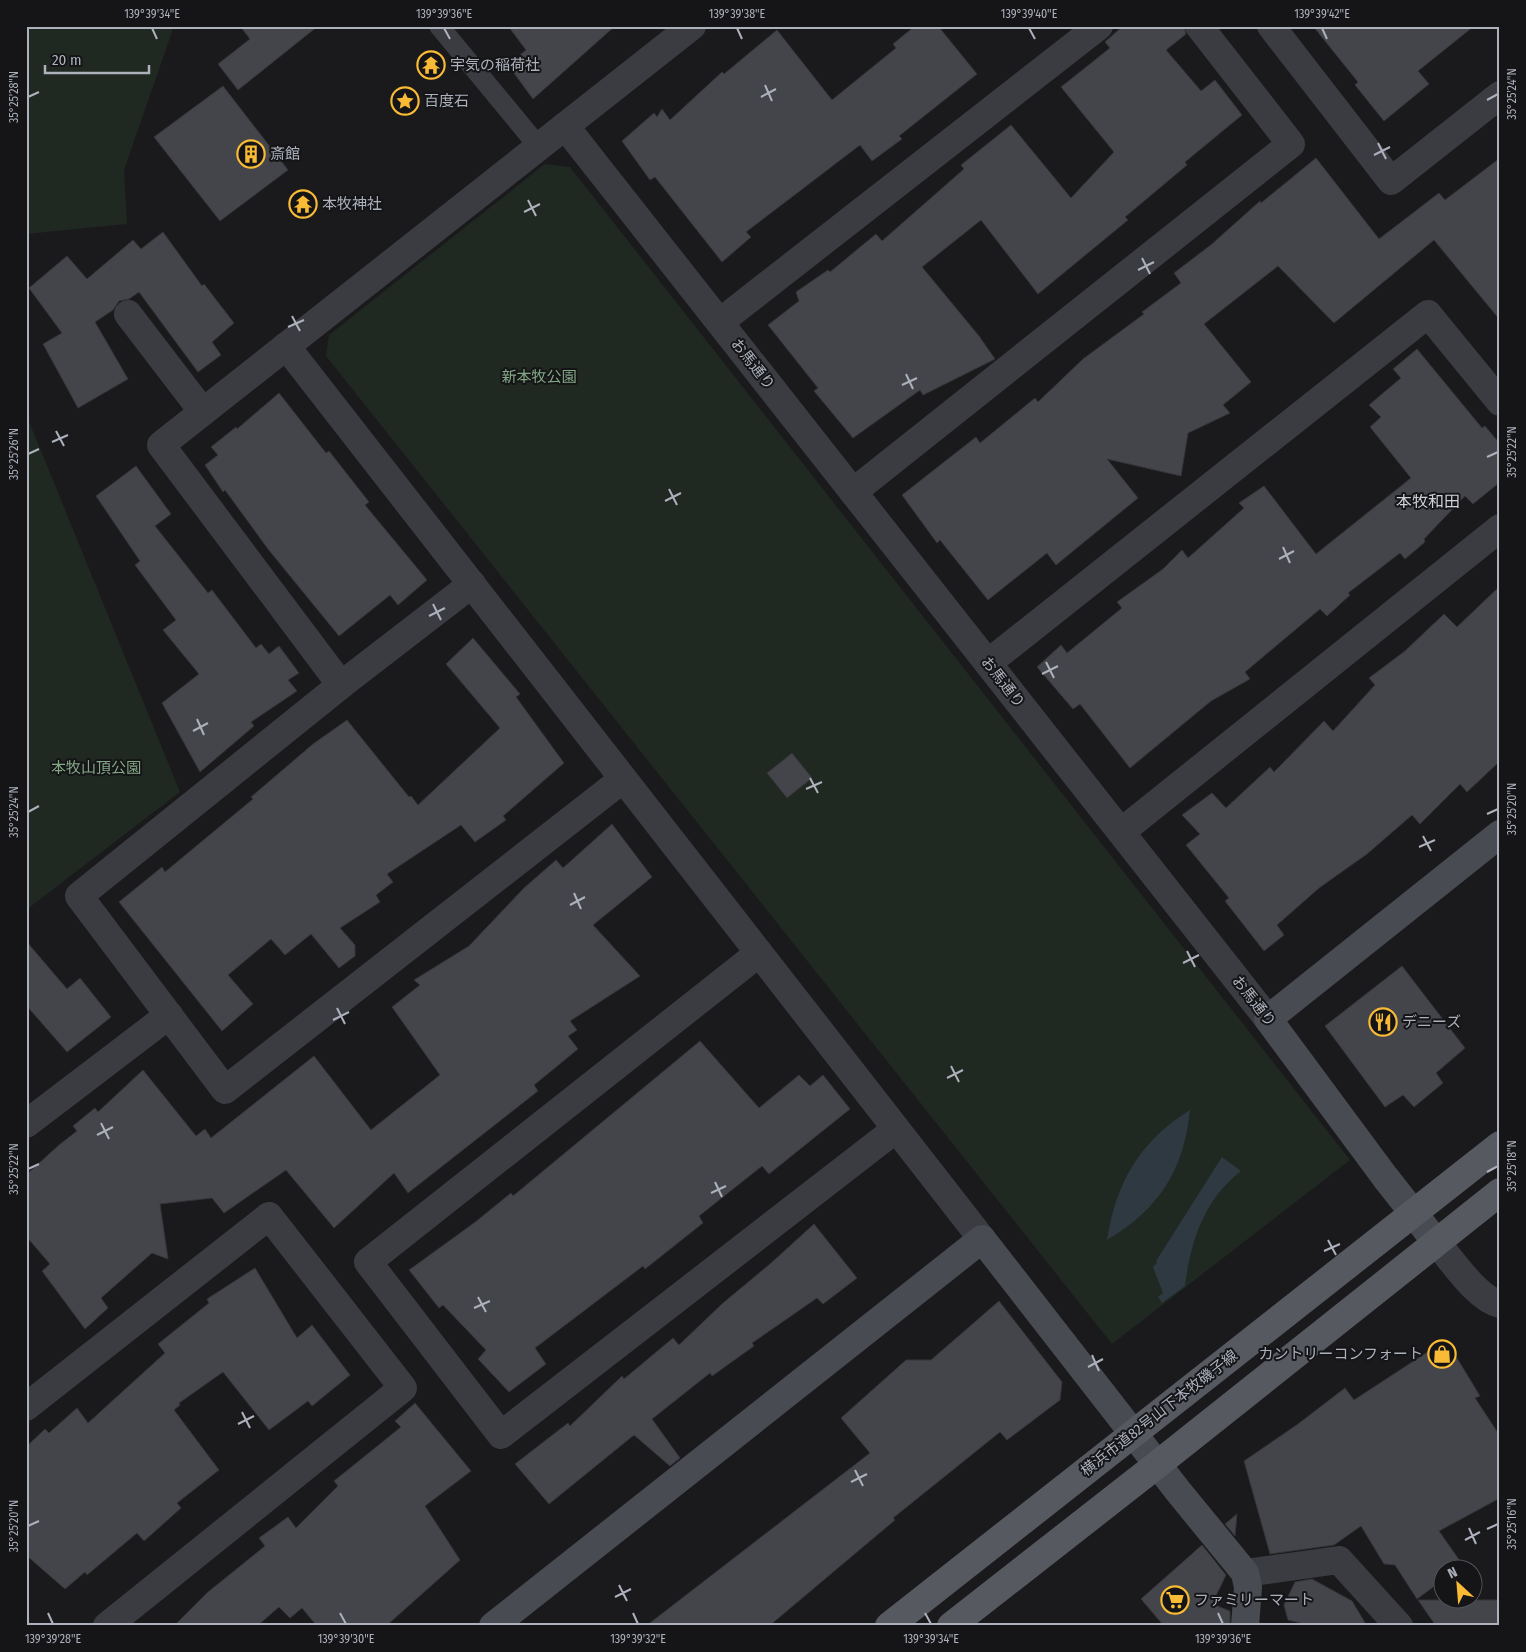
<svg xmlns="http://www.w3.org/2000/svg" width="1526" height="1652" font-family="'Fira Sans Condensed','Noto Sans JP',sans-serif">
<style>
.green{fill:#1f2821}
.water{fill:#2f3942}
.building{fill:#44454a;stroke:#343439}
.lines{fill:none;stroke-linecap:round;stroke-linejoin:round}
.lane{stroke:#3b3c42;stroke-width:20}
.street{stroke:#3b3c42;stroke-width:28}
.secondary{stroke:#494b52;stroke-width:28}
.primary{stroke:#575961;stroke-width:28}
.ticks{fill:none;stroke:#acb1bc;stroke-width:2}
.labels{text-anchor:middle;stroke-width:4;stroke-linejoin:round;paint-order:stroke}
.poi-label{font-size:15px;fill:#acb1bc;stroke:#151518;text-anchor:start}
.street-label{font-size:15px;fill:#acb1bc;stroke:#151518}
.park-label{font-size:15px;fill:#83a886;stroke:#151518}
.neighbourhood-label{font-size:16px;fill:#cdd0d8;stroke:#151518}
.neatline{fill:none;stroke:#acb1bc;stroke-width:2}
.ticks-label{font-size:12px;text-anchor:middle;fill:#acb1bc}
</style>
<rect width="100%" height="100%" fill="#1a1a1d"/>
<g class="green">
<polygon points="26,26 174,26 124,170 127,224 26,234"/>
<polygon points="545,164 570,167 1350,1160 1112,1344 326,356 329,335"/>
<polygon points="26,414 180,792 26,910"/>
</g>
<g class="water">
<path d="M1190 1110C1184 1170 1159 1209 1107 1240 1116 1182 1140 1141 1190 1110Z"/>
<path d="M1222 1157 1241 1171C1204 1200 1191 1240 1185 1286L1162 1303 1158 1297 1163 1293 1153 1267 1157 1263 1156 1261Z"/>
</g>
<g class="building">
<polygon points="240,26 318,26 238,90 218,64 250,39"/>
<polygon points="508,26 615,26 533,99 508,65 526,50"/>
<polygon points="915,26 938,26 977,74 899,136 902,139 872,161 860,145 746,232 751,237 722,262 655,177 650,180 622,141 654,113 657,117 662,109 670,120 722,72 724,74 777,30 832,100 896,48 893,44"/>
<polygon points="1123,26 1184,26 1186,34 1166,50 1201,91 1215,80 1242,115 1185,162 1187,165 1125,217 1128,220 1038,294 981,220 922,267 979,336 995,359 923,395 920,390 853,438 814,391 818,388 768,325 799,301 796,292 828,270 830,272 876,234 882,241 964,169 961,165 1011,125 1071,198 1114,152 1061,87 1110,48 1105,42"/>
<polygon points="1313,26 1474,26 1418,71 1429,84 1384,121 1355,85 1358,82"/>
<polygon points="223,86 288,170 220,221 154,137"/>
<polygon points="1316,158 1379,239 1439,193 1445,200 1500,158 1500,320 1434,240 1334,323 1278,266 1204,324 1251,382 1223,405 1230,413 1188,433 1181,476 1107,459 1138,498 1056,565 1047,553 988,600 940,540 937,543 902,495 976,437 980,443 1035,398 1038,402 1083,359 1144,314 1142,312 1181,283 1174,273 1212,244 1260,201 1261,203"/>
<polygon points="163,232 202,286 204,284 234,323 212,342 221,355 198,372 139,292 129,299 119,301 113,310 95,322 128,379 78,408 43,344 62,333 29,288 67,256 87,279 133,240 141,249"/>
<polygon points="1417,349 1482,428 1485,426 1500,444 1500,482 1473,504 1465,496 1424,539 1425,542 1405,559 1400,553 1348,593 1350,595 1327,616 1320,609 1245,672 1250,679 1211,701 1130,768 1080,704 1073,709 1037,667 1061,645 1067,653 1122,608 1117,602 1163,569 1182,550 1188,558 1244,508 1239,503 1264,486 1316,554 1411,478 1370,427 1381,417 1369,405 1401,378 1393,369"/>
<polygon points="279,393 326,453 329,451 369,502 365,505 427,580 398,605 390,595 339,636 268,549 225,490 223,492 205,465 218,455 211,447 236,427 237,429"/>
<polygon points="136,466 171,514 155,526 208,593 212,590 256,648 261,644 269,654 279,646 299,673 288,680 297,691 251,722 254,726 200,772 162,703 199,674 163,630 176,620 135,565 140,561 96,496"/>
<polygon points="1500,586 1500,761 1467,792 1460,784 1420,824 1412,815 1367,854 1319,888 1277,925 1284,935 1264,951 1225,901 1229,898 1186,845 1200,834 1182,815 1212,793 1226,808 1270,767 1274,772 1324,721 1333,731 1375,685 1369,678 1405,651 1444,614 1457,627"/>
<polygon points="473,638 520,694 516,697 564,763 503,816 506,820 475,842 461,825 387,874 393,882 376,895 380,902 340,928 355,945 355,956 339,968 311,934 285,955 271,939 228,975 253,1004 222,1031 119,902 162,867 165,872 253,799 251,797 313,744 347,720 409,797 411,796 418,805 500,728 446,664"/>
<polygon points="792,753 812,778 787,798 767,773"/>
<polygon points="612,824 652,877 593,925 640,976 570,1021 577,1030 568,1036 578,1049 534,1085 538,1091 408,1193 394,1173 334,1228 286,1170 224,1213 212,1198 160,1204 168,1259 152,1253 101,1298 108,1308 85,1329 42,1271 50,1264 26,1236 26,1175 59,1145 77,1131 73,1126 95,1108 98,1112 143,1070 196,1136 205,1129 211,1138 314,1056 371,1130 440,1075 392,1007 420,985 414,980 469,946 524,888 556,860 563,868"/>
<polygon points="26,941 67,989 80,978 111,1017 67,1052 26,1005"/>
<polygon points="1402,966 1465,1048 1436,1073 1443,1083 1414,1107 1403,1095 1385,1107 1325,1026"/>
<polygon points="700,1041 759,1108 799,1075 810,1086 823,1075 850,1109 769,1174 762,1166 699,1216 703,1223 645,1269 643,1266 535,1348 546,1364 509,1392 478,1359 486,1350 443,1305 439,1308 409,1270 474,1223 511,1193 513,1196"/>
<polygon points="814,1224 857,1278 823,1304 817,1298 752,1343 754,1346 712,1376 710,1373 652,1419 680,1458 670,1466 634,1435 549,1504 515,1464 568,1423 570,1426 622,1376 624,1379 673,1338 679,1345 723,1303 770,1264"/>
<polygon points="255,1268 297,1338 312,1325 350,1375 312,1406 308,1401 269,1430 223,1372 179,1403 180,1405 174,1410 219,1470 177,1503 181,1508 144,1541 137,1533 87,1575 85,1572 65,1589 26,1555 26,1447 45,1429 49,1433 77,1408 88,1423 165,1353 158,1344 209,1303 207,1299"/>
<polygon points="999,1301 1062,1382 1060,1400 1007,1440 1000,1432 893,1518 895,1520 769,1626 646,1626 870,1453 841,1418 906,1360 931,1360"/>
<polygon points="1446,1340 1480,1396 1475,1398 1500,1436 1500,1498 1439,1531 1462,1564 1456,1570 1444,1570 1444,1579 1417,1599 1395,1565 1384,1564 1361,1526 1334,1545 1270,1554 1244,1461 1298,1424 1345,1388 1354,1400"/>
<polygon points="415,1403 471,1471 425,1506 460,1560 386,1626 317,1626 302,1608 290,1618 279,1607 257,1626 174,1626 208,1592 265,1546 259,1538 288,1517 296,1528 338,1486 334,1481 401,1427 395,1421"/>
<polygon points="1237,1514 1235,1536 1225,1524"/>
<polygon points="1202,1545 1226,1575 1212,1604 1230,1611 1230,1626 1164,1626 1141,1599"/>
<polygon points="1312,1579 1352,1601 1367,1626 1301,1626 1301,1623 1288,1620 1284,1605 1295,1582"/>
<polygon points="1418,1600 1500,1600 1500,1626 1436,1626"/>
</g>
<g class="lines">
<polyline class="lane" points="439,26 539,147"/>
<g class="street">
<polyline points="1271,26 1391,181 1500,95"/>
<polyline points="565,126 1268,1019"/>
<polyline points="128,314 203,412"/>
<polyline points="720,322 1099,26"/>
<polyline points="286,346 982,1239"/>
<polyline points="853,492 1291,144 1199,26"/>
<polyline points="988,663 1428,314 1500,402"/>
<polyline points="341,685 472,584"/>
<polyline points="623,779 225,1090 79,896 341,685 161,445 692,26"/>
<polyline points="1121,832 1500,528"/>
<polyline points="759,953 368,1262 501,1435 896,1129"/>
<polyline points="26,1124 169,1015"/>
<path d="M1436 1242C1452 1260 1477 1299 1500 1304"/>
<polyline points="26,1407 269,1216 403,1388 107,1626"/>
<polyline points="1245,1573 1339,1560 1399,1626"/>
</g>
<g class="secondary">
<polyline points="1436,1242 1385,1177 1268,1019 1500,834"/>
<polyline points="493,1626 982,1239 1178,1491 1245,1573 1248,1587 1245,1626"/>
</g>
<g class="primary">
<polyline points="889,1626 1500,1145"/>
<polyline points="951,1626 1158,1464 1500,1192"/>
</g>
</g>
<path class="ticks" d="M152 28 157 39M444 28 450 39M737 28 742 39M1029 28 1035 39M1322 28 1327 39M765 85 772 101M28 97 39 92M761 97 776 89M1487 100 1498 94M1378 143 1386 159M1374 155 1390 147M528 200 536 216M524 212 540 204M1142 258 1150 274M1138 270 1154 262M292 316 300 331M288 327 304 320M906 374 913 389M902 385 917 378M56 431 64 446M52 442 68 435M28 454 39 449M1487 457 1498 452M669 489 677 505M665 501 681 493M1283 547 1290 563M1279 559 1294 551M433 604 441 620M429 616 445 608M1046 662 1054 678M1042 674 1058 666M197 719 204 735M193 731 208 723M810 778 818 793M806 789 822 782M28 812 39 806M1487 814 1498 809M1423 836 1431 851M1419 847 1435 840M574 893 581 909M570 905 585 897M1187 951 1195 967M1183 963 1199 955M337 1008 345 1024M333 1020 349 1012M951 1066 959 1082M947 1078 963 1070M101 1123 109 1139M97 1135 113 1127M28 1169 39 1164M1487 1172 1498 1166M715 1182 722 1197M711 1193 726 1186M1328 1240 1336 1255M1324 1251 1340 1244M478 1297 486 1312M474 1308 490 1301M1092 1355 1099 1371M1088 1367 1103 1359M242 1412 250 1428M238 1424 254 1416M855 1470 863 1486M851 1482 867 1474M28 1526 39 1521M1469 1528 1476 1544M1487 1529 1498 1524M1465 1540 1480 1532M619 1585 627 1601M615 1597 631 1589M48 1613 53 1624M340 1613 346 1624M633 1613 638 1624M925 1613 931 1624M1218 1613 1223 1624"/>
<defs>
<g id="temple-ring" transform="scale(1.4375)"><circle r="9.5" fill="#151518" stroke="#f9bb35" stroke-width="1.5"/><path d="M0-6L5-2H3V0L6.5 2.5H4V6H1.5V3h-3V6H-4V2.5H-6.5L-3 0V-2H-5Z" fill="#f9bb35"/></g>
<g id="sight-ring" transform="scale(1.4375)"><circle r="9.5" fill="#151518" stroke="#f9bb35" stroke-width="1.5"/><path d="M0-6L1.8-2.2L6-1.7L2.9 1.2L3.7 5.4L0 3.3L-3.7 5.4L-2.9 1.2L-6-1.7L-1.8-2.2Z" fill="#f9bb35"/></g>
<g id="building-ring" transform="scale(1.4375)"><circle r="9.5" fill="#151518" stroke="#f9bb35" stroke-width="1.5"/><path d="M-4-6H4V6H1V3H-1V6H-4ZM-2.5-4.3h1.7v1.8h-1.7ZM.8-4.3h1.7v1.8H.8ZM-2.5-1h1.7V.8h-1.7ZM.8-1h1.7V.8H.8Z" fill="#f9bb35"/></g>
<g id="restaurant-ring" transform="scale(1.4375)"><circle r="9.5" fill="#151518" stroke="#f9bb35" stroke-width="1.5"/><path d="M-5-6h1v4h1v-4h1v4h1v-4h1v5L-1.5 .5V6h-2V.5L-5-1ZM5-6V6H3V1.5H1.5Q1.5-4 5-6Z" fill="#f9bb35"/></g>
<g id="shop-ring" transform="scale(1.4375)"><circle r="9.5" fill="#151518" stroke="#f9bb35" stroke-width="1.5"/><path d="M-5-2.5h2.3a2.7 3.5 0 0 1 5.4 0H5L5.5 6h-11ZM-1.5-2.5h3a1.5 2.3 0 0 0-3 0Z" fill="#f9bb35"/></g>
<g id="supermarket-ring" transform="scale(1.4375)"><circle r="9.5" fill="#151518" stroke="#f9bb35" stroke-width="1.5"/><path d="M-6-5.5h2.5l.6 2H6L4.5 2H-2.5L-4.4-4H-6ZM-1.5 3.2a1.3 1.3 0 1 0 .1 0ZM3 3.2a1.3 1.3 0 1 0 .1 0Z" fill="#f9bb35"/></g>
</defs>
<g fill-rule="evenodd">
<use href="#temple-ring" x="431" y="65"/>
<use href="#sight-ring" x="405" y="101"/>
<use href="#building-ring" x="251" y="154"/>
<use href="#temple-ring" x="303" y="204"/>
<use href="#restaurant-ring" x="1383" y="1022"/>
<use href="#shop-ring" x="1442" y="1354"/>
<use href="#supermarket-ring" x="1175" y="1600"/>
</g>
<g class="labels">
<g class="poi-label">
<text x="450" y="70">宇気の稲荷社</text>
<text x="424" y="106">百度石</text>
<text x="270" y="159">斎館</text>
<text x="322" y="209">本牧神社</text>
<text x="1402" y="1027">デニーズ</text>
<text x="1423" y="1359" text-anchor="end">カントリーコンフォート</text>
<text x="1194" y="1605">ファミリーマート</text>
</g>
<g class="street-label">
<text transform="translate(753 364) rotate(52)" y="5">お馬通り</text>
<text transform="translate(1003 682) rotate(52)" y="5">お馬通り</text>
<text transform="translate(1254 1001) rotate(52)" y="5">お馬通り</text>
<text transform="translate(1159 1413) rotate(-38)" y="5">横浜市道82号山下本牧磯子線</text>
</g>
<g class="park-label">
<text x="539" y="382">新本牧公園</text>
<text x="96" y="773">本牧山頂公園</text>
</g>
<g class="neighbourhood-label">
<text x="1428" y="507">本牧和田</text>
</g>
</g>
<rect width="1526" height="1652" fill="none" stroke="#151518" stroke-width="55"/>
<g transform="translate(1458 1584) rotate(334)"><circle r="24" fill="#151518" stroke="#51535a"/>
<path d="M0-4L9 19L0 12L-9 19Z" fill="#f9bb35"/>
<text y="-8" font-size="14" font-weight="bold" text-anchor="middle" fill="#acb1bc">N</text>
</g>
<path d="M45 65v8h104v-8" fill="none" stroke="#acb1bc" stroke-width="2.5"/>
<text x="52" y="65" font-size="15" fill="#acb1bc" stroke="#151518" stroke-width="4" paint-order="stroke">20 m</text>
<rect x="28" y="28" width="1470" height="1596" class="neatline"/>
<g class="ticks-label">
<text x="152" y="18">139°39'34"E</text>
<text x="444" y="18">139°39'36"E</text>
<text x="737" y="18">139°39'38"E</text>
<text x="1029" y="18">139°39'40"E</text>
<text x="1322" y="18">139°39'42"E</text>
<text transform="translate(1512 94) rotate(-90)" y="4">35°25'24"N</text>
<text transform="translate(14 97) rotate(-90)" y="4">35°25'28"N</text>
<text transform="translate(1512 452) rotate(-90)" y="4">35°25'22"N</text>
<text transform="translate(14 454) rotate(-90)" y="4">35°25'26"N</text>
<text transform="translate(1512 809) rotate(-90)" y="4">35°25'20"N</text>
<text transform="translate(14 812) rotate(-90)" y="4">35°25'24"N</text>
<text transform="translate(1512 1166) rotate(-90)" y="4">35°25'18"N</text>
<text transform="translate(14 1169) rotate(-90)" y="4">35°25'22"N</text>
<text transform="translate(1512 1524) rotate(-90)" y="4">35°25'16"N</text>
<text transform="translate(14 1526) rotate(-90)" y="4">35°25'20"N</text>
<text x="53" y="1643">139°39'28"E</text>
<text x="346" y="1643">139°39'30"E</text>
<text x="638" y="1643">139°39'32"E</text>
<text x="931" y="1643">139°39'34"E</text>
<text x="1223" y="1643">139°39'36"E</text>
</g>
</svg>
